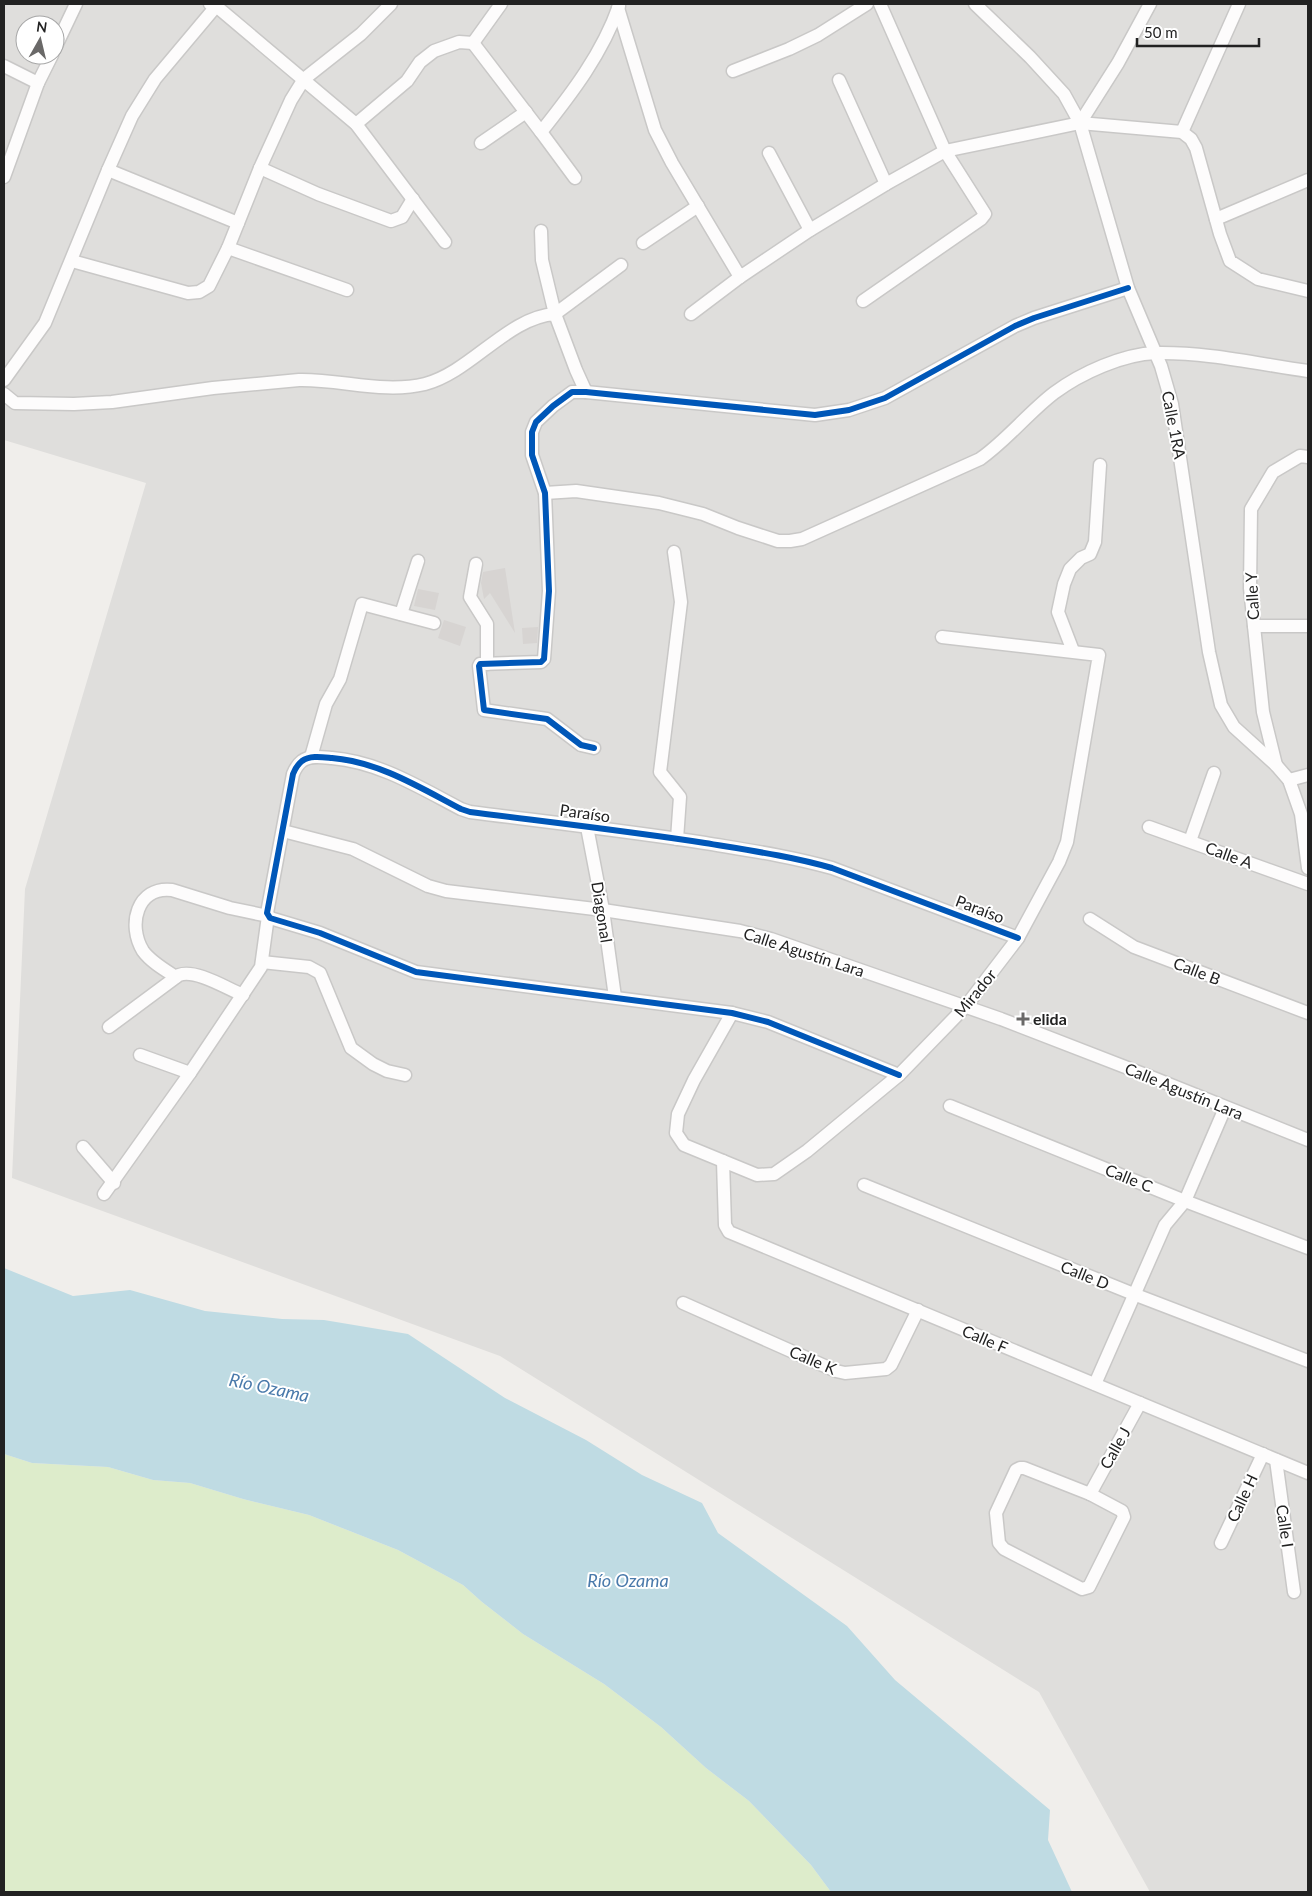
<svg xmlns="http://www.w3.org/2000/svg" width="1312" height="1896" font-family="Lato,sans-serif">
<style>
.residential{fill:#dfdedc;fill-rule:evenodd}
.grass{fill:#ddeccb}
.water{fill:#bfdbe3}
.building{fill:#d7d4d2}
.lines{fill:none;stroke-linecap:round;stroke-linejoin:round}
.street-casing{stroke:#c9c8c7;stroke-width:15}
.street{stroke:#fdfcfc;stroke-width:12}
.cycleway-casing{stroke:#fff;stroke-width:9}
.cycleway{stroke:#0057b8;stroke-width:6}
.poi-dot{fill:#6a6968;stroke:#fff;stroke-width:2}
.labels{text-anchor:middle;stroke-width:4;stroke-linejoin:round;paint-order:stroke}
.street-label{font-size:16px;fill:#222;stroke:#fff}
.poi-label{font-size:16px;font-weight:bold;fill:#222;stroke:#fff;text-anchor:start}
.water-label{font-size:18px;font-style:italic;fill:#4a7aab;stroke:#fff}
</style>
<rect width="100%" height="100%" fill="#f0eeeb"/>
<path class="residential" d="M4 4H1308V1892H1150L1039 1692 500 1356 12 1178 25 889 146 483 4 440ZM25 25H55V55H25Z"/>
<polygon class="grass" points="4,1454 32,1463 108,1467 153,1480 190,1483 243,1499 309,1515 398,1550 463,1585 482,1602 523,1634 604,1684 661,1727 706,1768 749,1801 811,1865 831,1892 4,1892"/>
<polygon class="water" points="4,1268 73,1296 130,1290 205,1311 282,1319 324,1320 408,1334 505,1398 586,1440 642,1475 702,1503 718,1533 847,1626 895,1680 1050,1810 1048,1840 1072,1892 831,1892 811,1865 749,1801 706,1768 661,1727 604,1684 523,1634 482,1602 463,1585 398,1550 309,1515 243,1499 190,1483 153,1480 108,1467 32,1463 4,1454"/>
<g class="building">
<polygon points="505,568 515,633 490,593 484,599 481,583 483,572"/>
<polygon points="418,589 439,593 435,610 414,606"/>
<polygon points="444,620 466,627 460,646 438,638"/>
<polygon points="538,627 537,643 523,644 522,628"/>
</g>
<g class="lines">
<g class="street-casing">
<g id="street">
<polyline points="210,4 216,6 356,124 445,242"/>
<polyline points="975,4 1030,57 1064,94 1080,123 1128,288 1161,366 1172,404 1209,652 1221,705 1234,727 1276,765 1289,780 1301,814 1308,868"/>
<polyline points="618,8 655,130 672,163 740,277 810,230 886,184 945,151 1080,123 1182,132 1191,139 1196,148 1220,234 1230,261 1258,279 1308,291"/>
<path d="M473 43 541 132C572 93 602 54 619 6"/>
<polyline points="473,43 501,4"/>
<polyline points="55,48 76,4"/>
<polyline points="4,66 38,83 52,55"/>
<polyline points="733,71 789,49 818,35 867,4"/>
<polyline points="839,80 886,184"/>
<polyline points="1080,123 1118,63 1150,4"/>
<polyline points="356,124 407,81 420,62 434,51 459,42 473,43"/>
<polyline points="541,132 575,178"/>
<polyline points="1182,132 1239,4"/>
<polyline points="481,143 526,112"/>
<polyline points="769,153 810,230"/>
<polyline points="260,168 318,194 391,221 402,217 413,199"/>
<polyline points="108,170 238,223"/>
<polyline points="4,177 38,83"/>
<polyline points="1216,219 1308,180"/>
<polyline points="541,231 542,260 555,314 621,265"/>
<polyline points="643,243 698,206"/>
<polyline points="228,248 347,290"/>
<polyline points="72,261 188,293 199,292 209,286 228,248 260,168 291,100 304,79 361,34 391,4"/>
<polyline points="863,301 981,219 985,214 945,151 880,4"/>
<polyline points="691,314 740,277"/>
<polyline points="4,380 45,323 108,170 132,116 155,79 218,4"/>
<path d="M4 394 15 403 74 404 112 402 213 388 299 380C341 379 383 394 425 384 471 372 508 317 555 314L576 370 586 392"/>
<path d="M545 493 576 491 659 503 703 514 738 528 778 541H790L802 539 980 459C1007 440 1028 413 1054 393 1081 373 1123 354 1156 353 1207 352 1258 364 1308 371"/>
<polyline points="674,552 681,602 660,772 680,797 677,839"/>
<polyline points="476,564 470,597 487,624 487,664"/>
<polyline points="401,614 418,561"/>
<polyline points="1254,626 1308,626"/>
<polyline points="1073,651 1058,612 1064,584 1070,569 1081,558 1090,554 1095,542 1100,465"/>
<polyline points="594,748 581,745 547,719 484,710 479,666 480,664 541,662 544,659 549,591 545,493 532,455 532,432 536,422 553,406 572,392 586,392 815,415 849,410 885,398 1015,326 1034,318 1128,288"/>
<polyline points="311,757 326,704 340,679 362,604 434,623"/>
<polyline points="1276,765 1263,712 1250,588 1251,509 1273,472 1300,456 1308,457"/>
<polyline points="1289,780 1308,775"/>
<polyline points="587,827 603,910 615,997"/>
<polyline points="1149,827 1308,884"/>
<polyline points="283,831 353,849 428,886 446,891 603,910 740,931 771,939 1001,1019 1151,1077 1308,1140"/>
<polyline points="1190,841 1214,773"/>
<polyline points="1090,919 1134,947 1308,1013"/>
<polyline points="262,962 309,967 320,973 351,1048 373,1064 387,1071 405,1075"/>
<polyline points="732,1013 694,1080 678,1114 676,1133 684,1145 757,1175 774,1174 807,1151 899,1075 966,1006 1018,938 1059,862 1067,842 1099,655 942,637"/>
<path d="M109 1027 179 975C196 969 226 988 243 995"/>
<polyline points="140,1055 190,1073"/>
<path d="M899 1075 768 1022 732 1013 416 972 320 933 270 918 267 913 293 774C295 769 297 765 302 761 310 755 322 757 332 758 379 762 419 787 461 809L470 812C548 822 627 831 705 843 747 850 790 856 832 868L1018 938"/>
<polyline points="950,1106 1185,1201 1308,1248"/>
<polyline points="83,1147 114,1183"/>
<polyline points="723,1161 725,1225 729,1232 1308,1473"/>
<polyline points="864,1185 1136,1295 1308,1361"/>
<path d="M104 1194 190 1073 261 967 268 916 230 908 172 890C137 886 127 925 143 951 151 962 165 970 176 977"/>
<polyline points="683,1303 836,1371 845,1373 886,1369 891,1365 918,1310"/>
<polyline points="1095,1384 1165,1225 1185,1201 1225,1108"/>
<polyline points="1276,1460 1294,1592"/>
<polygon points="1020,1468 1024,1468 1090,1494 1122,1511 1124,1517 1089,1587 1082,1589 1004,1549 999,1543 996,1513 1016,1470"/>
<polyline points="1090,1494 1140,1403"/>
<polyline points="1221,1543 1263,1454"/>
</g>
</g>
<use href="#street" class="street"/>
<g class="cycleway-casing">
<g id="cycleway">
<polyline points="594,748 581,745 547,719 484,710 479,666 480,664 541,662 544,659 549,591 545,493 532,455 532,432 536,422 553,406 572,392 586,392 815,415 849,410 885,398 1015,326 1034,318 1128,288"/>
<path d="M899 1075 768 1022 732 1013 416 972 320 933 270 918 267 913 293 774C295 769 297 765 302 761 310 755 322 757 332 758 379 762 419 787 461 809L470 812C548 822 627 831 705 843 747 850 790 856 832 868L1018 938"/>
</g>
</g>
<use href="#cycleway" class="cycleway"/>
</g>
<path class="poi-dot" d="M1020.5 1011.5h5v5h5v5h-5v5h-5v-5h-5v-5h5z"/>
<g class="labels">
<g class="street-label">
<text transform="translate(1174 425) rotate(79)" y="6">Calle 1RA</text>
<text transform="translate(1252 596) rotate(-93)" y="6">Calle Y</text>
<text transform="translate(585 813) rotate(8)" y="6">Paraíso</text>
<text transform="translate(1229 855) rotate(20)" y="6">Calle A</text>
<text transform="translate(980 909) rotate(21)" y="6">Paraíso</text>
<text transform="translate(602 912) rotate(81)" y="6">Diagonal</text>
<text transform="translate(804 952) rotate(18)" y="6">Calle Agustín Lara</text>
<text transform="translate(1197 971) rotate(21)" y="6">Calle B</text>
<text transform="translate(975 993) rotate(-51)" y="6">Mirador</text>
<text transform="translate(1184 1091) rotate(22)" y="6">Calle Agustín Lara</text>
<text transform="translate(1129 1178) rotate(22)" y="6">Calle C</text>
<text transform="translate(1085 1275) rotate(22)" y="6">Calle D</text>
<text transform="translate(985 1339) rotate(23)" y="6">Calle F</text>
<text transform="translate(813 1360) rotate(23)" y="6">Calle K</text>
<text transform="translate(1115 1448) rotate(-61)" y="6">Calle J</text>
<text transform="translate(1242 1498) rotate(-65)" y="6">Calle H</text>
<text transform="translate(1285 1526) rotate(82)" y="6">Calle I</text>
</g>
<g class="poi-label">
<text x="1033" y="1025">elida</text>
</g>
<g class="water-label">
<text transform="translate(269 1388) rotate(12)" y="6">Río Ozama</text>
<text x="628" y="1587">Río Ozama</text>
</g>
</g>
<rect width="1312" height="1896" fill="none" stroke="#222222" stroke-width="10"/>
<g transform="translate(40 40) rotate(8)"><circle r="24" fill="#ffffff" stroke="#a7a7a7"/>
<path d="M0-4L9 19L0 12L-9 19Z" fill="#6a6968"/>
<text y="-8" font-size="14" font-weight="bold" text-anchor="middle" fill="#222222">N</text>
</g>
<path d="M1137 38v8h122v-8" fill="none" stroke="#222222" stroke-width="2.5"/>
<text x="1144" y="38" font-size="15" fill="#222222" stroke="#ffffff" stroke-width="4" paint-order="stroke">50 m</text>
</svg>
